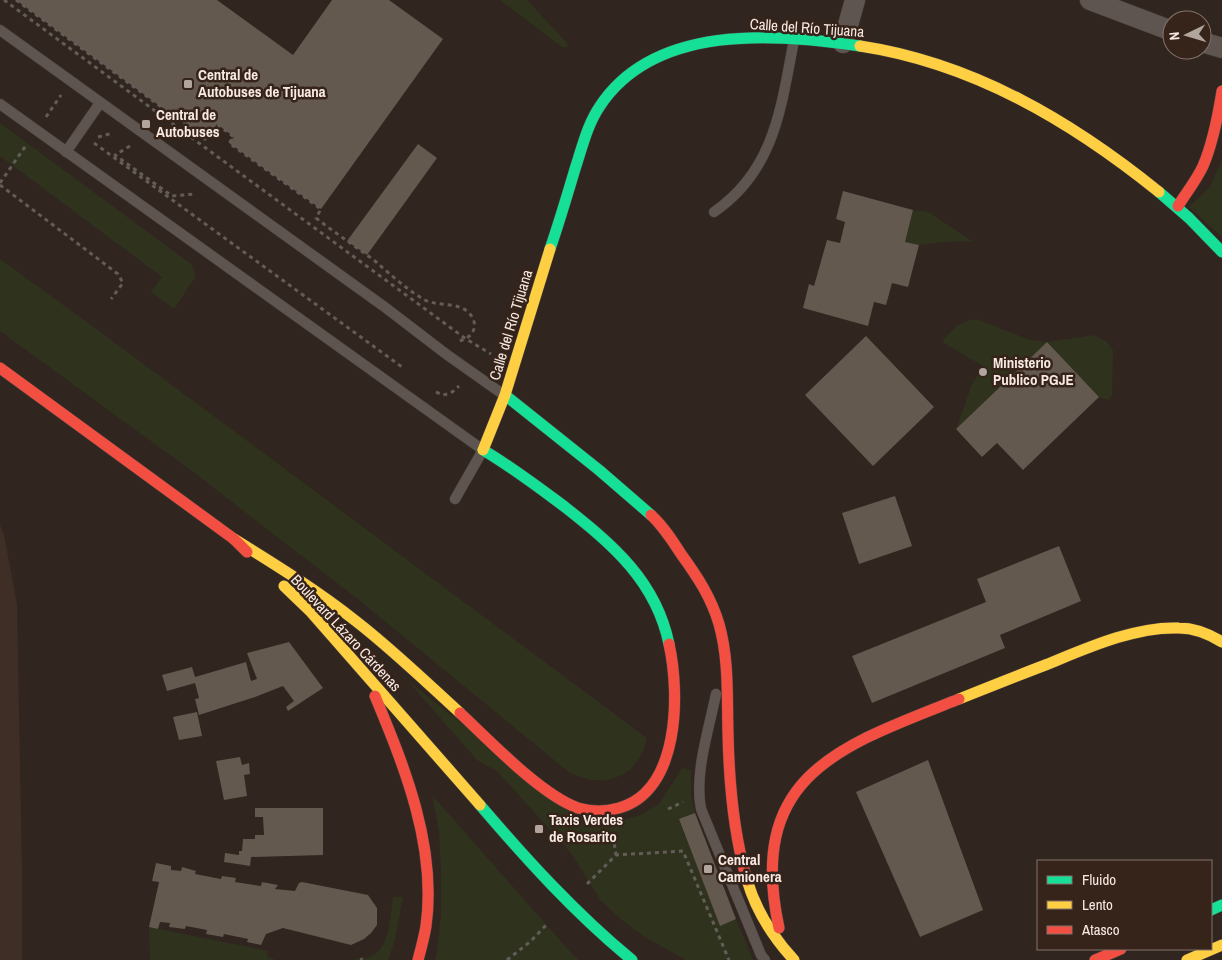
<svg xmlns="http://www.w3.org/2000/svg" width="1222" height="960" font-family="'Archivo Narrow',sans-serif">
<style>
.medical{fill:#3e2e26}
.green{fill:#2f331d}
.building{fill:#63594f}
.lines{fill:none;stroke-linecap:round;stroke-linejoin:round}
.lane-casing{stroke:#4c433e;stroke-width:11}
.street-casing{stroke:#4c433e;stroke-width:21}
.fast-casing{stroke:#4c433e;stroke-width:12}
.slow-casing{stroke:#4c433e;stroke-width:12}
.jam-casing{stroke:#4c433e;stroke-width:12}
.path{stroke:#645c58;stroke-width:3;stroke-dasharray:4 4;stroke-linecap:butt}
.lane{stroke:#5e5551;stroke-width:10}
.street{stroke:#5e5551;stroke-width:20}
.fast{stroke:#16e098;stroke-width:11}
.slow{stroke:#ffcf43;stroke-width:11}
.jam{stroke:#f24e42;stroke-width:11}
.poi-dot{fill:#b1a59e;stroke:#362319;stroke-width:2}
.labels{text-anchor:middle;stroke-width:5;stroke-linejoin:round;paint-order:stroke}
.street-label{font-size:15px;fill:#f7eae3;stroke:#362319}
.poi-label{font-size:15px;font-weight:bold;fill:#f7eae3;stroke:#362319;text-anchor:start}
</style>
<rect width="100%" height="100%" fill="#30251f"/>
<polygon class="medical" points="0,525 4,534 17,604 22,871 22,960 0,960"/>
<g class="green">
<polygon points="500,0 527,0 567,43 568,47 562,47"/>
<polygon points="0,123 191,264 195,272 194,279 174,309 151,292 162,277 0,156"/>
<polygon points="1222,160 1222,237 1189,207 1210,187"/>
<polygon points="913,210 928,212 972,241 942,242 919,245 905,242"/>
<path d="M0 259 95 328 647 738C641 765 622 783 593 780 585 779 577 775 570 773L359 600 192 471 0 331Z"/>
<path d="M976 319 1030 340 1047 342 1095 335 1106 341 1113 350 1112 395 1109 400 1099 397 1047 342 956 429 972 384 983 366 942 342C951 330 960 321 976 319Z"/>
<polygon points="407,680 585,821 609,824 643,814 659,804 682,768 691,770 691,795 695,813 679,820 720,925 736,919 753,960 686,960 645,937 623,921 601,901 571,853 498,772 477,760"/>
<polygon points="432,795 573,955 579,960 435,960 437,952 441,914 441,873 439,831"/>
<path d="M393 897H403L395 939 388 960H349C356 959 363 959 369 957 391 949 390 917 393 897Z"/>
<polygon points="149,927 268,951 267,957 276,960 150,960"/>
</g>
<g class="building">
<polygon points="16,0 217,0 293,55 332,0 389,0 443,39 321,209 229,143 234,137 217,124 206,140"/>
<polygon points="418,144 437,158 367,255 347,241"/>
<polygon points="843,191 913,210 905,242 919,245 908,287 892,283 886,305 874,302 868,326 803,308 809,284 814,286 827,240 840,243 845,222 836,219"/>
<polygon points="866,336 934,407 873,466 805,395"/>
<polygon points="1047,342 1099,397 1023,470 997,443 982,457 956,429"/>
<polygon points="895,496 912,546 859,564 842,513"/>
<polygon points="1059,546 1081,601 1000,635 1005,648 872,703 852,656 986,602 977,579"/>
<polygon points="289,642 323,688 288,711 286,707 294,701 283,686 255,697 199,715 195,699 199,698 195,683 167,691 162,675 192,667 195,677 246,662 251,681 257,679 247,653"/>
<polygon points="197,712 202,736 179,740 173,717"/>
<polygon points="240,757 242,765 249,763 250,774 244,775 247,796 224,800 216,761"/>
<polygon points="928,760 983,910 920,937 856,792"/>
<polygon points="255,808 323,808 323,855 251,857 250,866 224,862 225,853 239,855 239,851 242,851 243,839 255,839 255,835 264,835 263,817 255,817"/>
<polygon points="695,813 736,919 720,926 679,819"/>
<polygon points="156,863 171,866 171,870 181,871 182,867 196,871 195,874 221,879 222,876 236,878 235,882 261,886 262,882 278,885 275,889 295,891 299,883 302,882 368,895 377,908 377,925 371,933 364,939 351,945 283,928 266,934 261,945 247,942 248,939 224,934 223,937 206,934 207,930 186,926 185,929 169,927 170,923 160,922 158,929 149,927 159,882 152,881"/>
</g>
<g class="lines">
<g class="lane-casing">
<g id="lane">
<polyline points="0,30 386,308 446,354 504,395"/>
<polyline points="0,104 483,450 455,499"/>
<polyline points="66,152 100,103"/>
<path d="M714 212C775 170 781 107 794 40"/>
<path d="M716 694C709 729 694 774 701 809L761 955 765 960"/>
</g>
</g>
<g class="street-casing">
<g id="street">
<polyline points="1090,0 1172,31"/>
<polyline points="1202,42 1222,48"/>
<polyline points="843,43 855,0"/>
</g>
</g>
<g class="fast-casing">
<g id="fast">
<polyline points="1159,192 1189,218 1222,252"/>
<path d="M550 249C559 223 567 196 575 169 582 148 587 125 600 106 654 24 775 33 860 46"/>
<polyline points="505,395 599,470 651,515"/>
<path d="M483 450C512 467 538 487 565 507 613 545 656 581 669 644"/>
<path d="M480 805C527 860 576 914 632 960"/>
<polyline points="1211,910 1222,905"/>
</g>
</g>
<g class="slow-casing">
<g id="slow">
<path d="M860 46C973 63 1071 121 1159 192"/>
<polyline points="483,450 505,395 550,249"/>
<path d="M234 539C276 565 318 591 357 622 393 650 426 682 460 713"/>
<polyline points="284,586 310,611 480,805"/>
<path d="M959 699C989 687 1019 675 1048 664 1087 648 1136 626 1179 628 1195 628 1209 634 1222 642"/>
<path d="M747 880C756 911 772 936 794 960"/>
<polyline points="1187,960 1222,945"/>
</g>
</g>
<g class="jam-casing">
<g id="jam">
<path d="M1178 206C1186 193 1196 181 1203 166 1213 143 1218 116 1222 91"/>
<polyline points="0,368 234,539 247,552"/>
<path d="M651 515C663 526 672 540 681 554 697 576 711 597 719 624 729 659 727 697 728 733 729 783 733 832 747 880"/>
<path d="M375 696C405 768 437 847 426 926 424 938 421 949 418 960"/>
<path d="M460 713C489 740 541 795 578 808 592 812 605 812 619 808 680 791 680 694 669 644"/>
<path d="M779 928C746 775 840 746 959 699"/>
<polyline points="1095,960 1121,949"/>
</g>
</g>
<g class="path">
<polyline points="4,0 466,339 491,354"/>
<path d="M16 0 206 140 217 124 234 137 229 143 321 209 316 218C335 233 355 246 375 261 390 274 406 289 423 299 436 307 459 301 470 314 480 326 472 339 458 341"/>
<polyline points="46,117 61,95"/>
<polyline points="98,137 113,133"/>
<polyline points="94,143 402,367"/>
<polyline points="130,146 115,155 172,196 195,194"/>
<polyline points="0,183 27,144"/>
<polyline points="0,185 118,274 123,283 111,299"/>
<polyline points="436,392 443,395 451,393 459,386"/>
<polyline points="668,809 683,802"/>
<polyline points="613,836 616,855"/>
<polyline points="587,884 616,855 683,851 729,960"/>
<polyline points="361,958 362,960"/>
<polyline points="507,960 531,941 547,924"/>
</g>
<use href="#lane" class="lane"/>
<use href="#street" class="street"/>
<use href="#fast" class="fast"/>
<use href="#slow" class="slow"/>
<use href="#jam" class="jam"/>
</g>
<g class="poi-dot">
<rect x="183" y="79" width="10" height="10" rx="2.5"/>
<rect x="141" y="119" width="10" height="10" rx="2.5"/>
<circle cx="983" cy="372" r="5"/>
<rect x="534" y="824" width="10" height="10" rx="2.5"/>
<rect x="703" y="864" width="10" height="10" rx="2.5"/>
</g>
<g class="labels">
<g class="street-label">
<text transform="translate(807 28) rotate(4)" y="5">Calle del Río Tijuana</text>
<text transform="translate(511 325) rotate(-73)" y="5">Calle del Río Tijuana</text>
<text transform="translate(346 633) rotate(47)" y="5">Boulevard Lázaro Cárdenas</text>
</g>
<g class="poi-label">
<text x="198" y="80">Central de<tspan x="198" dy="17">Autobuses de Tijuana</tspan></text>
<text x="156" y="120">Central de<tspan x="156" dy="17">Autobuses</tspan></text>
<text x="993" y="368">Ministerio<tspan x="993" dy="17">Publico PGJE</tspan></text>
<text x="549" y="825">Taxis Verdes<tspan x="549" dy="17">de Rosarito</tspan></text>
<text x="718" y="865">Central<tspan x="718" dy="17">Camionera</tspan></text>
</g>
</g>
<rect x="1037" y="860" width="175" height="90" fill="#362319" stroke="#83736a"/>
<rect x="1047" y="876" width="25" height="8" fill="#16e098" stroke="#83736a"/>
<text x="1082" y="885" font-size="15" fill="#f7eae3">Fluido</text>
<rect x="1047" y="901" width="25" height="8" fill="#ffcf43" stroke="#83736a"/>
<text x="1082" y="910" font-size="15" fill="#f7eae3">Lento</text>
<rect x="1047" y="926" width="25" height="8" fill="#f24e42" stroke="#83736a"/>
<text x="1082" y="935" font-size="15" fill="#f7eae3">Atasco</text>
<g transform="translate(1187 35) rotate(265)"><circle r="24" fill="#362319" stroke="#83736a"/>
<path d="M0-4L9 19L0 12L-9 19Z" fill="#b1a59e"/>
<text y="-8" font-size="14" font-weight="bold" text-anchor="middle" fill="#f7eae3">N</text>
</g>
</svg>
